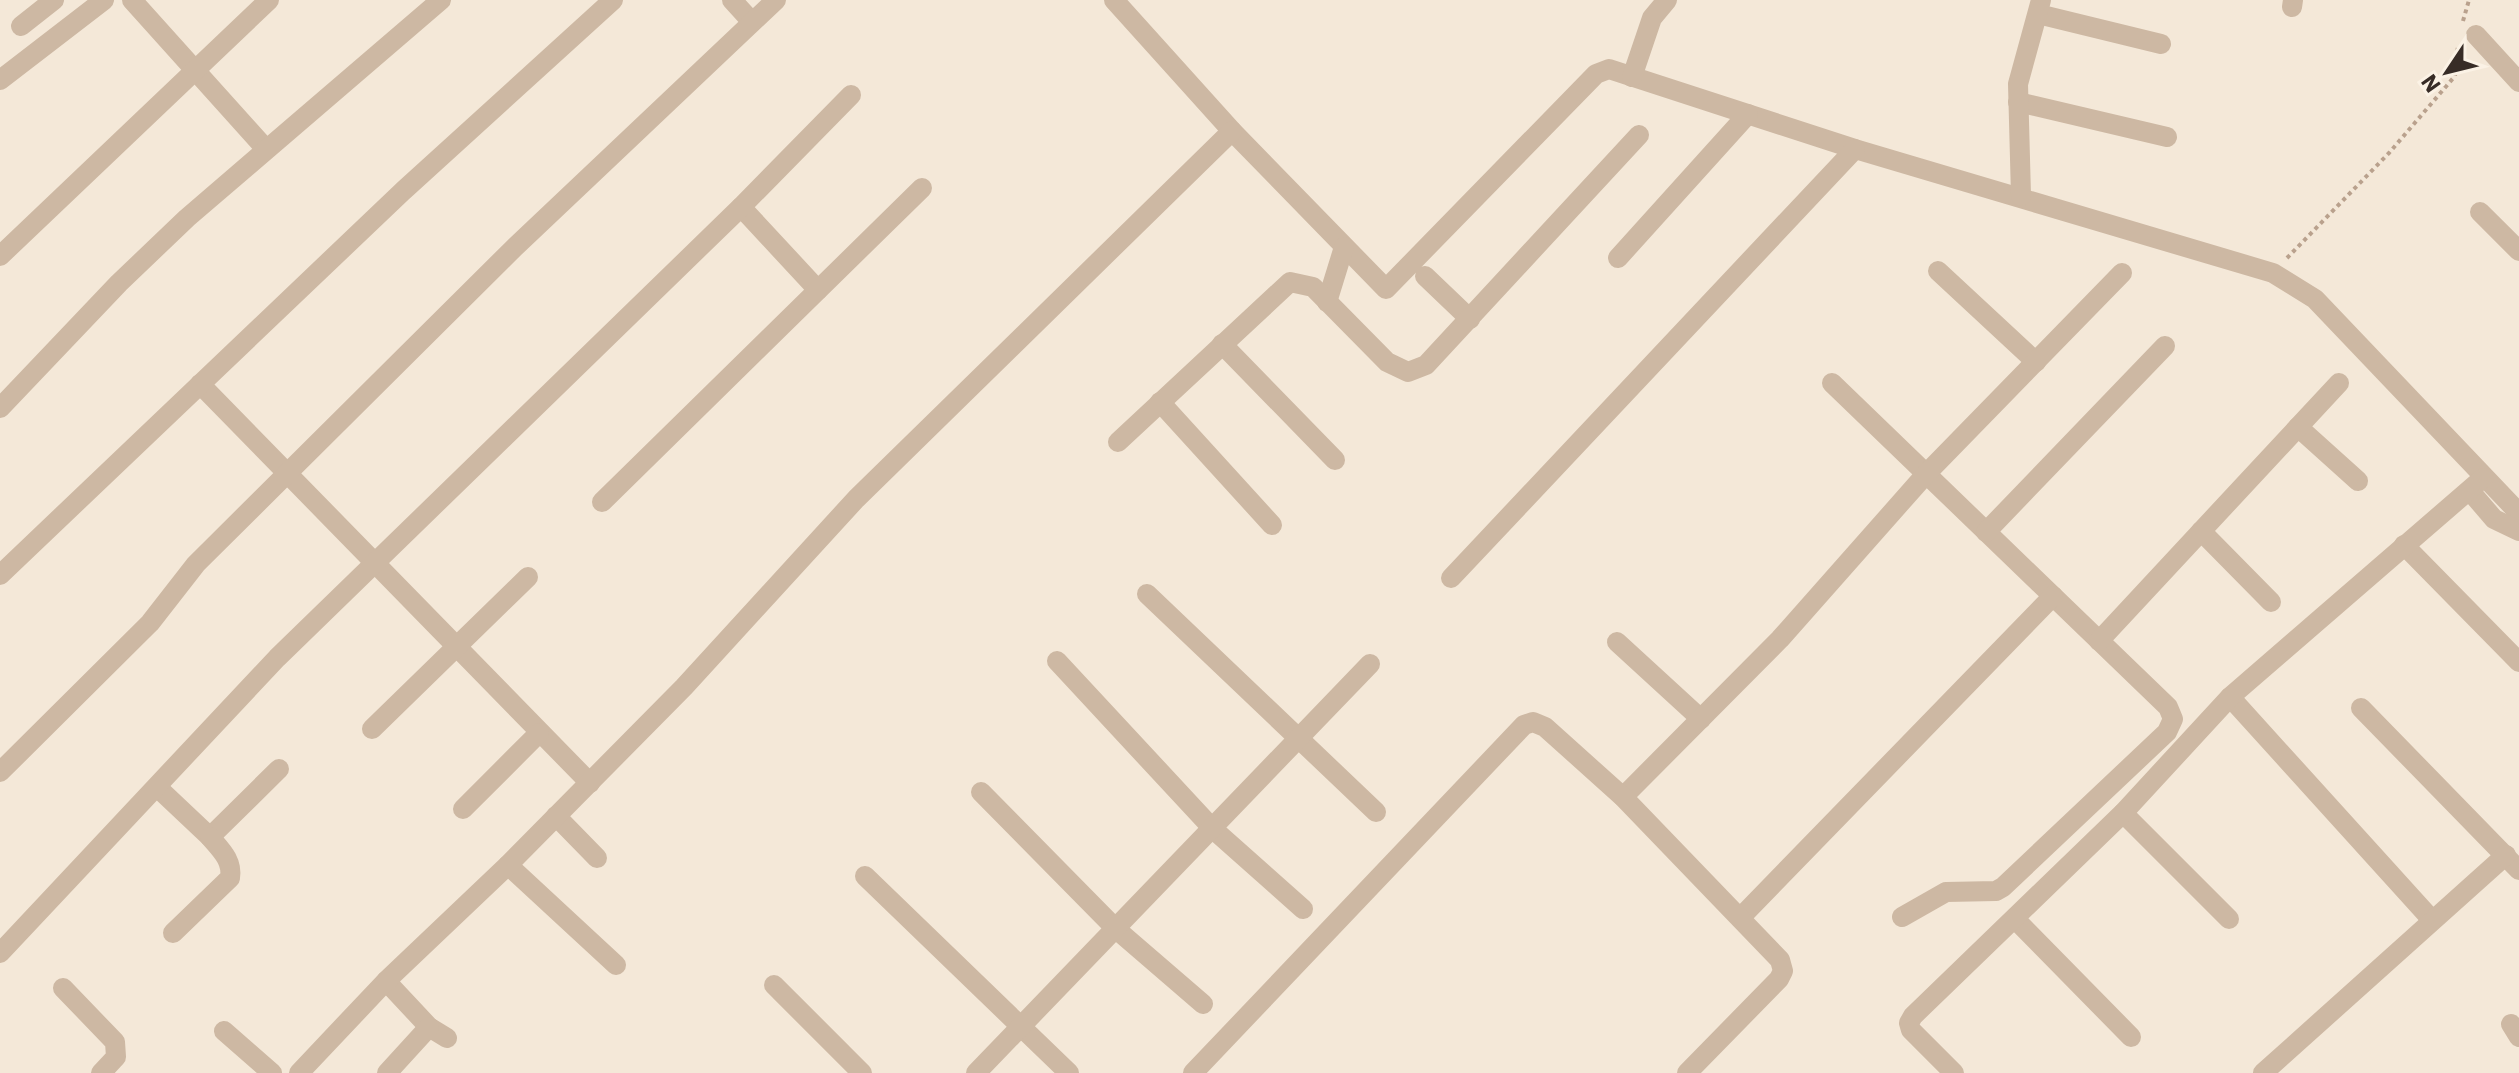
<svg xmlns="http://www.w3.org/2000/svg" width="2519" height="1073" font-family="'IBM Plex Sans',sans-serif">
<style>
.lines{fill:none;stroke-linecap:round;stroke-linejoin:round}
.path{stroke:#b9a18d;stroke-width:4;stroke-dasharray:4 4;stroke-linecap:butt}
.minor{stroke:#cdb8a3;stroke-width:20}
</style>
<rect width="100%" height="100%" fill="#f4e8d8"/>
<g class="lines">
<g class="path">
<polyline points="2463,21 2469,0"/>
<polyline points="2287,258 2389,153 2455,76 2458,45"/>
</g>
<g class="minor">
<polyline points="132,0 265,148"/>
<polyline points="732,0 752,22"/>
<polyline points="1114,0 1232,131 1386,289 1596,74 1609,69 1855,149 2273,273 2315,299 2519,513"/>
<polyline points="2292,7 2293,0"/>
<polyline points="2038,14 2161,44"/>
<polyline points="21,26 54,0"/>
<polyline points="2476,35 2519,82"/>
<polyline points="1632,77 1652,18 1667,0"/>
<polyline points="0,80 104,0"/>
<polyline points="2018,102 2167,137"/>
<polyline points="2021,196 2018,84 2041,0"/>
<polyline points="741,207 818,290"/>
<polyline points="2480,212 2519,251"/>
<polyline points="0,256 269,0"/>
<polyline points="1618,258 1748,114"/>
<polyline points="1938,271 2036,362"/>
<polyline points="1425,276 1470,319"/>
<polyline points="1327,302 1344,247"/>
<polyline points="1222,344 1335,460"/>
<polyline points="1832,383 2168,707 2173,719 2167,732 2003,887 1996,891 1946,892 1902,917"/>
<polyline points="200,384 590,783"/>
<polyline points="1160,402 1272,525"/>
<polyline points="0,408 119,283 187,218 441,0"/>
<polyline points="2298,427 2358,481"/>
<polyline points="1118,442 1290,282 1313,287 1387,362 1408,372 1426,365 1639,135"/>
<polyline points="2470,491 2494,519 2519,531"/>
<polyline points="602,502 922,188"/>
<polyline points="2201,531 2271,602"/>
<polyline points="1986,532 2165,346"/>
<polyline points="2404,545 2519,662"/>
<polyline points="0,575 403,191 613,0"/>
<polyline points="1451,578 1855,149"/>
<polyline points="1147,594 1376,812"/>
<polyline points="2099,641 2339,383"/>
<polyline points="1617,642 1701,719"/>
<polyline points="1057,661 1213,829 1303,909"/>
<polyline points="2230,697 2432,920"/>
<polyline points="2361,708 2519,870"/>
<polyline points="372,729 528,577"/>
<polyline points="0,772 150,623 196,564 515,247 776,0"/>
<polyline points="157,787 210,837 279,769"/>
<polyline points="981,792 1116,929 1203,1004"/>
<polyline points="1623,797 1780,639 1926,474 2122,273"/>
<polyline points="463,809 539,733"/>
<polyline points="2123,813 2229,919"/>
<polyline points="556,816 597,858"/>
<polyline points="508,865 616,965"/>
<polyline points="865,876 1069,1073"/>
<polyline points="1742,916 2053,596"/>
<polyline points="2015,919 2131,1037"/>
<path d="M173 933 230 878C233 860 220 849 210 837"/>
<polyline points="0,953 277,658 741,207 851,95"/>
<polyline points="386,981 429,1027 447,1038"/>
<polyline points="774,985 862,1073"/>
<polyline points="63,988 115,1042 116,1057 101,1073"/>
<polyline points="2511,1024 2519,1037"/>
<polyline points="224,1031 272,1073"/>
<polyline points="299,1073 386,981 508,865 684,687 856,499 1232,131"/>
<polyline points="387,1073 429,1027"/>
<polyline points="976,1073 1370,664"/>
<polyline points="1193,1073 1524,725 1533,722 1545,727 1623,797 1780,960 1783,971 1779,979 1687,1073"/>
<polyline points="1954,1073 1911,1030 1909,1023 1913,1016 2123,813 2230,697 2483,478"/>
<polyline points="2263,1073 2506,855"/>
</g>
</g>
<g transform="translate(2447 72) rotate(235)" stroke="#fbf2e5" stroke-width="6" paint-order="stroke">
<path d="M0-6L14 30L0 20L-14 30Z" fill="#372c26"/>
<text y="-12" font-size="22" font-weight="bold" text-anchor="middle" fill="#372c26">N</text>
</g>
</svg>
